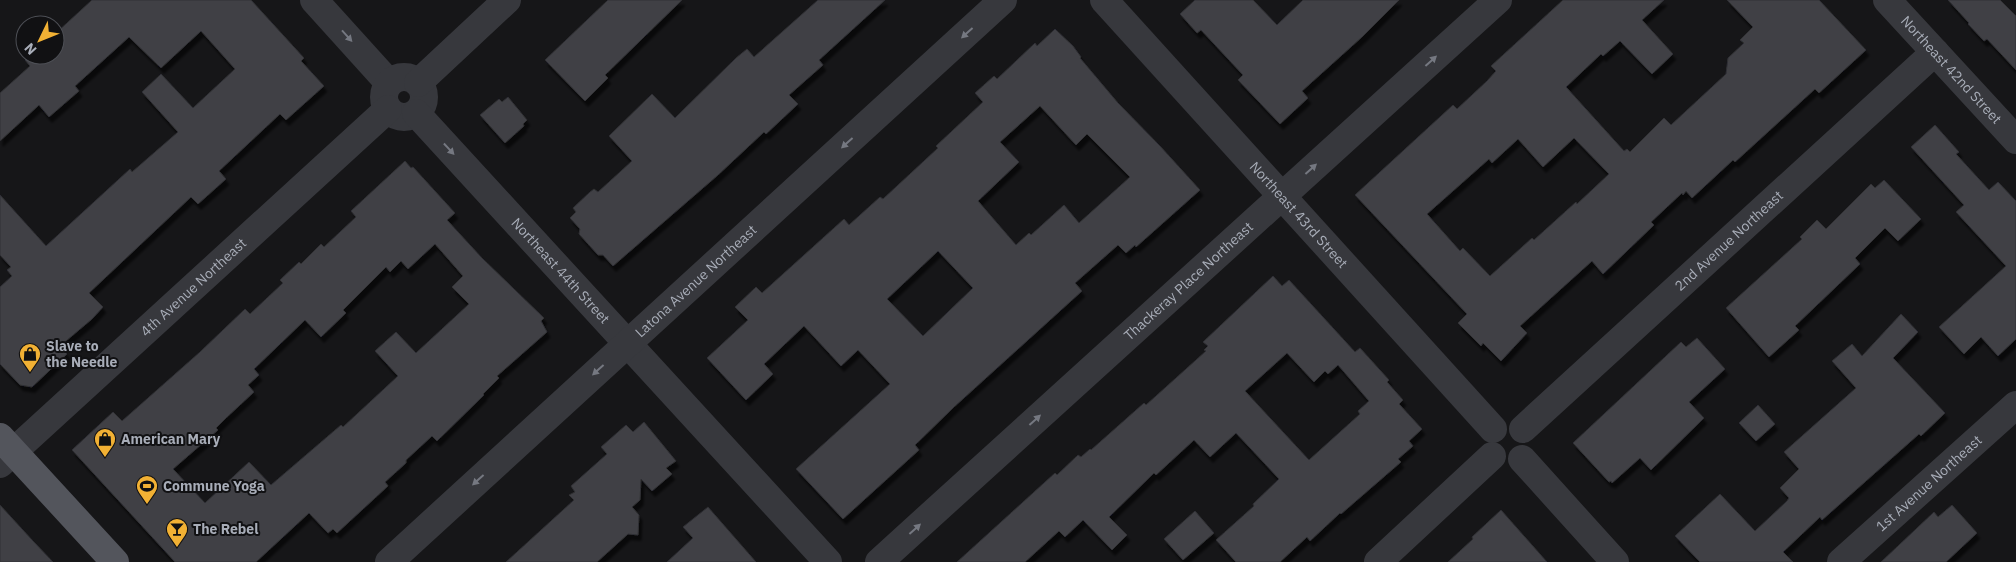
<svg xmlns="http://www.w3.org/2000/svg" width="2016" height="562" font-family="'IBM Plex Sans',sans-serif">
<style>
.building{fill:#404145;stroke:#303034;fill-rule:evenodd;filter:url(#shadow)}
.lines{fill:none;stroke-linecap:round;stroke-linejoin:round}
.minor{stroke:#37383d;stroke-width:28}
.major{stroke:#53555c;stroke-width:28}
.oneway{fill:#757881}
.labels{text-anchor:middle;stroke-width:4;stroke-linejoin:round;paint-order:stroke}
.street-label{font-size:14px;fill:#a8adb8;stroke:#111113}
.poi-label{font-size:14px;font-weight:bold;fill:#a8adb8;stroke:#111113;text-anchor:start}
</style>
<defs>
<filter id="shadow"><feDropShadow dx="3" dy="5.5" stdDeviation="1" flood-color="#0009"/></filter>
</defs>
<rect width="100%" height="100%" fill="#161618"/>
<g class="building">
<polygon points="92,0 251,0 304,58 301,61 324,86 286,120 280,114 219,171 226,179 198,204 191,197 89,293 103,307 92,319 60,346 67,354 32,387 20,385 0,364 0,287 12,276 7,270 11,267 0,255 0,195 46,246 130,169 132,172 178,132 142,92 161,74 193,108 235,69 201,31 161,68 129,37 75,86 79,91 49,117 39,105 0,141 0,93 30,66 25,60 31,55 55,55 55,34"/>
<polygon points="608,0 682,0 605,75 608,78 585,101 545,60"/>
<polygon points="818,0 885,0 819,60 823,65 789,95 798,104 766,134 764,132 718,175 613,266 603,255 598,255 579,234 580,229 570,218 576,212 573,208 590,192 594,189 598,192 632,161 609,136 652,94 675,118 736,58 747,49 754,57"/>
<polygon points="1195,0 1253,0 1277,25 1303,0 1399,0 1362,37 1302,91 1308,98 1280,124 1238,80 1243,75 1201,30 1197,33 1180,14"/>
<path d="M1563 0H1664L1642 20 1673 54 1652 74 1620 41 1603 56 1601 54 1566 87 1624 151 1627 149 1630 152 1664 118 1671 125 1726 74 1728 58 1744 43 1740 40 1753 27 1727 0H1819L1866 50 1819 93 1815 89 1735 162 1733 160 1692 198 1686 191 1683 195 1682 193 1651 222 1654 225 1603 274 1592 261 1520 326 1527 333 1501 361 1483 343 1481 346 1458 323 1467 314 1355 195 1453 105 1457 109 1487 81 1496 71 1491 66ZM1574 138 1609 174 1577 204 1576 202 1534 240 1532 238 1490 276 1463 248 1460 251 1427 214 1489 159 1492 163 1518 139 1543 167Z"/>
<polygon points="1948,0 2000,0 2016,16 2016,70 1987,39 1984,41 1968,24 1969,23"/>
<path d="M1055 29 1073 46 1081 57 1080 58 1118 103 1160 146 1200 190 1136 247 1135 245 1126 253 1118 245 1075 283 1082 291 954 407 915 445 919 450 843 519 796 469 890 384 858 350 841 366 804 326 764 364 773 374 746 400 707 358 748 320 735 307 756 287 762 293 844 219 849 225 880 197 883 199 938 148 936 146 983 102 975 93 994 76 997 79 1035 43 1037 46ZM1040 106 1076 145 1087 134 1130 177 1079 223 1064 205 1031 235 1029 233 1016 245 978 201 1019 162 1000 142ZM938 251 973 288 923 336 887 299Z"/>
<polygon points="508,97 527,120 523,124 524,126 505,143 480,115 499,99 502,102"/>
<polygon points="1935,125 1959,152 1956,154 1989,190 1998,182 2016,201 2016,339 1998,356 1981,337 1964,354 1939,327 2006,266 1956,212 1964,205 1911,147"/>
<path d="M405 161 411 168 413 167 455 213 447 220 482 258 544 318 541 321 547 332 497 376 499 378 483 394 484 395 437 441 432 436 406 460V463L385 482 388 486 337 533 333 529 328 533 309 513 256 562H175L72 450 113 412 122 421 200 352 245 309 250 314 283 283 280 280 299 262 301 264 321 244 324 247 356 217 351 211ZM435 244 463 276 452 287 469 304 416 353 396 332 375 351 398 376 343 427 341 425 271 485 249 462 205 503 173 469 218 430 216 428 226 418 254 392 248 385 259 375 254 369 305 320 321 337 346 313 343 310 386 267 390 272 401 261 408 269Z"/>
<polygon points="1884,180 1921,219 1898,241 1885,228 1855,258 1860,264 1795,326 1799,330 1769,357 1726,308 1802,239 1800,237 1817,220 1826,229 1871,184 1875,188"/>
<path d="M1273 276 1282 286 1289 280 1355 352 1360 348 1389 380 1387 382 1403 400 1399 404 1422 429 1409 441 1413 446 1398 459 1401 462 1341 514 1340 513 1310 541 1307 537 1280 562H1236L1216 540 1254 506 1253 504 1279 479 1236 433 1210 457 1194 440 1156 475 1154 473 1109 517 1127 535 1112 550 1083 520 1065 537 1059 531 1025 562H957L1055 473 1057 475 1078 455 1081 457 1090 449 1091 450 1144 403 1146 405 1206 351 1204 350 1208 346 1203 342ZM1287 353 1314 382 1325 371 1328 374 1338 365 1369 401 1358 411 1360 414 1309 460 1245 391Z"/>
<polygon points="1901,314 1918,332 1893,358 1945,413 1921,436 1919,434 1822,520 1820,517 1783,552 1793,562 1700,562 1675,536 1720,494 1755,531 1787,501 1789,498 1780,488 1799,469 1784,452 1856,388 1832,361 1852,344 1862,356"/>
<polygon points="1697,338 1725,369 1689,402 1704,418 1651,470 1640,458 1612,483 1611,481 1609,482 1573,443 1681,342 1686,347"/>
<polygon points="1758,405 1775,424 1756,441 1739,423"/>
<polygon points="644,422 676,461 666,468 672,474 652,491 641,479 640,500 632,507 639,515 638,535 628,534 597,562 506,562 574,500 569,495 575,492 571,486 607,454 601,447 626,425 633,432"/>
<polygon points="0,505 33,541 53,562 0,562"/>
<polygon points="1952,505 1977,533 1946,562 1881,562 1934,512 1938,517"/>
<polygon points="708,507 756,562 667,562 693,538 683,527"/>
<polygon points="1501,510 1547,562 1448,562 1473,539 1472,537"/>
<polygon points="1195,511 1214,533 1183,560 1164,539"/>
</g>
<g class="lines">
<g class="minor">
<polyline points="314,0 389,83"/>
<path id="s1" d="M1104 0 1493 429"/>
<path id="s2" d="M1887 0 2016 140"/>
<circle cx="404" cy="97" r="20"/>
<polyline points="418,83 507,0"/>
<path id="s3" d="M416 113 828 562"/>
<path id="s4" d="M1523 429 1935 52"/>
<polyline points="1522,459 1615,562"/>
<path id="s5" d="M0 464 388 109"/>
<path id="s6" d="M389 562 1003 0"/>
<path id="s7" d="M879 562 1498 0"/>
<polyline points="1378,562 1492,456"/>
<path id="s8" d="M1841 562 2016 405"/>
</g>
<polyline class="major" points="0,437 115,562"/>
</g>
<defs><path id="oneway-solid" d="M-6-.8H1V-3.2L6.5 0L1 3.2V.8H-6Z" transform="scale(1.25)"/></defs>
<g class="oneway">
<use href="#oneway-solid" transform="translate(967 33) rotate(138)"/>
<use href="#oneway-solid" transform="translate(347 36) rotate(48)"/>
<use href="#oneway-solid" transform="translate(1431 61) rotate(-42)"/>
<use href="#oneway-solid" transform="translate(847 143) rotate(138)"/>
<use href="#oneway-solid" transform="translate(449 149) rotate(47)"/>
<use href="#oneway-solid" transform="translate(1311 169) rotate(-42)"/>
<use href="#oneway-solid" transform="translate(598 370) rotate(138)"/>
<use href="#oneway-solid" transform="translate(1035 420) rotate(-42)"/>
<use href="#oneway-solid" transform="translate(478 480) rotate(138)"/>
<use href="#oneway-solid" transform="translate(915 529) rotate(-42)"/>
</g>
<defs>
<g id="shop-pin" transform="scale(1.125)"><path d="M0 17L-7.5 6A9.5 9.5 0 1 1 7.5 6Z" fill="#f2b134" stroke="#111113"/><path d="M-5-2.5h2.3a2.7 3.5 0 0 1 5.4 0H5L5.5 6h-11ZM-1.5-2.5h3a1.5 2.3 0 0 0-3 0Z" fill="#111"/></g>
<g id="stadium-pin" transform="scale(1.125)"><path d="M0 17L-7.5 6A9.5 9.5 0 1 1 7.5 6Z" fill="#f2b134" stroke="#111113"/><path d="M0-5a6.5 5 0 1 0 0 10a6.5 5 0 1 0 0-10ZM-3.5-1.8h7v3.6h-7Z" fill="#111"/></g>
<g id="bar-pin" transform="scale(1.125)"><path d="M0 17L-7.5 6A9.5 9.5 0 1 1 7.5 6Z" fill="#f2b134" stroke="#111113"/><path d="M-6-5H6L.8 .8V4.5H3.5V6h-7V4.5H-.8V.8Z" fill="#111"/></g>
</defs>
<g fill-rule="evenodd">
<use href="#shop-pin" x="30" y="354"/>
<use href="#shop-pin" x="105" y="439"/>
<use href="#stadium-pin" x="147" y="486"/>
<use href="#bar-pin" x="177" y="529"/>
</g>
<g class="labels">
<g class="street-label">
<text dy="5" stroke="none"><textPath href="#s2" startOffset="95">Northeast 42nd Street</textPath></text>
<text dy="5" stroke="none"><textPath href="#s1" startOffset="290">Northeast 43rd Street</textPath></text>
<text dy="5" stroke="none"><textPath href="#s4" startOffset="279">2nd Avenue Northeast</textPath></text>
<text dy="5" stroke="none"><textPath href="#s3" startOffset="214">Northeast 44th Street</textPath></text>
<text dy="5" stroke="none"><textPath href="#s6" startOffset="416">Latona Avenue Northeast</textPath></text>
<text dy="5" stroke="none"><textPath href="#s7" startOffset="418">Thackeray Place Northeast</textPath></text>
<text dy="5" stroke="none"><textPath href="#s5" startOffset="262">4th Avenue Northeast</textPath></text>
<text dy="5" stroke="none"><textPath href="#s8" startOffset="118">1st Avenue Northeast</textPath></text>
</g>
<g class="poi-label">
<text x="46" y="351">Slave to<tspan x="46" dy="16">the Needle</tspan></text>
<text x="121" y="444">American Mary</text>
<text x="163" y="491">Commune Yoga</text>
<text x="193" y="534">The Rebel</text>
</g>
</g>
<g transform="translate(40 40) rotate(227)"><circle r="24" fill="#111113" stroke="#4d4f55"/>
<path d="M0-4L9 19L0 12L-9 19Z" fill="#f2b134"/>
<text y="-8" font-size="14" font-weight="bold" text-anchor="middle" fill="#a8adb8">N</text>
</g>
</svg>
